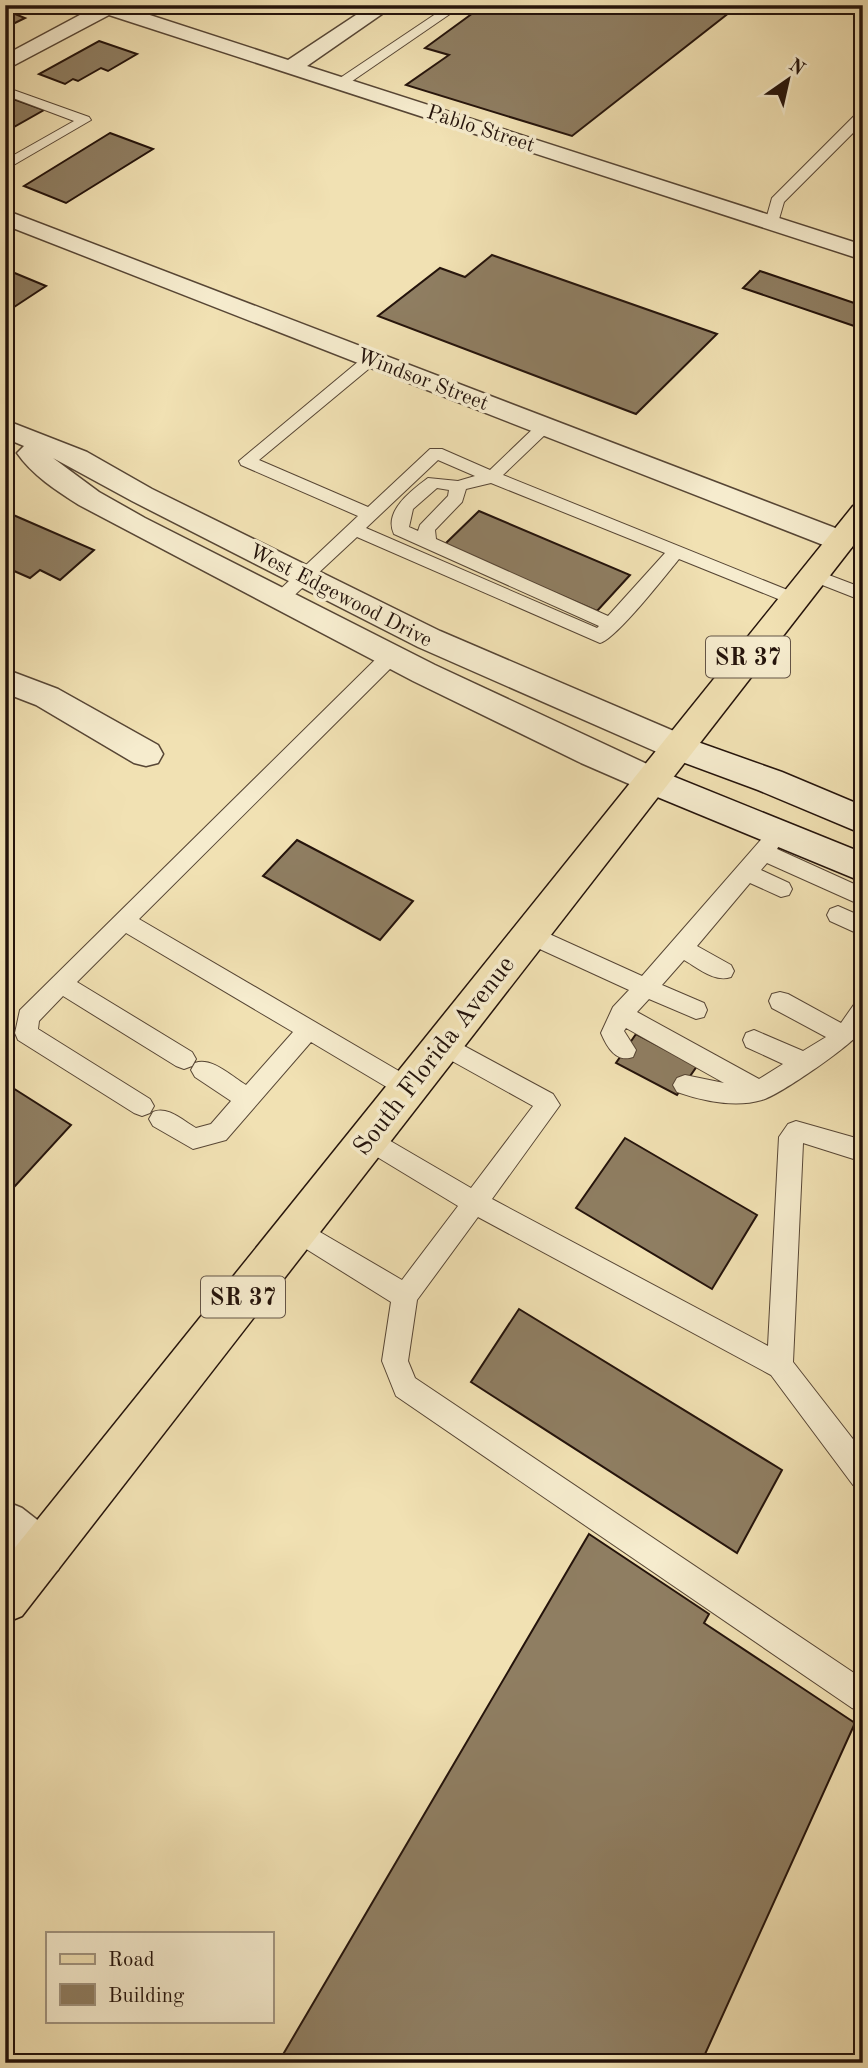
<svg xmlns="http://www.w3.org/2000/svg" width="868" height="2068" font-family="'Old Standard TT',serif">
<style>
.building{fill:#8f7e62;stroke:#24130b;stroke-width:2}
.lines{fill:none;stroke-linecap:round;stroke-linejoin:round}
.lane-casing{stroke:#574635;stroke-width:2}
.street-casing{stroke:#574635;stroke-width:3}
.secondary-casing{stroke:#24130b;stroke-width:3}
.primary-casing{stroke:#24130b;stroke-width:3}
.lane{fill:#f6ecce;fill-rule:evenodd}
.street{fill:#f6ecce;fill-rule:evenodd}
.secondary{fill:#f6ecce;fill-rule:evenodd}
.primary{fill:#f1e1b3;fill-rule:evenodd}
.labels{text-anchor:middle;stroke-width:7;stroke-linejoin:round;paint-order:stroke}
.far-street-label{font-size:21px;fill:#24130b;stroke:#f6ecce}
.shield{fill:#f6ecce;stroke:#635446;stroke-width:2}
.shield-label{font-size:24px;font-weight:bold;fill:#24130b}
.street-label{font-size:26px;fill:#24130b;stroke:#f6ecce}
</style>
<rect width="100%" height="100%" fill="#f1e1b3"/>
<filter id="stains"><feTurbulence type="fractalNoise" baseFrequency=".00286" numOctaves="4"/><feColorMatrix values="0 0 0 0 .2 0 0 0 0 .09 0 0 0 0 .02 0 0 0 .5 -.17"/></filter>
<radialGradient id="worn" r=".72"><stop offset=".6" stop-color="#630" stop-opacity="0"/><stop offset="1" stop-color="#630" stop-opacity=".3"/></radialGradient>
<g class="building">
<polygon points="484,5 501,5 523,12 533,5 739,5 572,136 406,85 449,55 425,48"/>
<polygon points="5,10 25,18 5,28"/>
<polygon points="99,41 137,54 108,71 101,68 78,81 73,79 65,84 39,74"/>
<polygon points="5,96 44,110 5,132"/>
<polygon points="110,133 153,149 66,203 24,186"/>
<polygon points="492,255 717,334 636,414 378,316 440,268 465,277"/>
<polygon points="5,269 46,286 5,313"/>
<polygon points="760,271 863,306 863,329 743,288"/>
<polygon points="479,511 630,575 597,611 444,545"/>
<polygon points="11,514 94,550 60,580 40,570 30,578 5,567 5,519"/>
<polygon points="297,840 413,901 380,940 263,876"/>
<polygon points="636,1034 697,1066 677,1095 616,1063"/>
<polygon points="5,1083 71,1125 5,1197"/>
<polygon points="625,1138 757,1215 712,1289 576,1208"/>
<polygon points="519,1309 782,1470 737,1553 471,1382"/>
<polygon points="589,1534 709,1614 704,1623 855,1723 701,2063 278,2063"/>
</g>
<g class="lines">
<g class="lane-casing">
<g id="lane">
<polygon points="449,5 463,5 345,86 337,86 337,80"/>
<polygon points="5,87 89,117 91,120 5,170 5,160 74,121 5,95"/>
<polygon points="863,111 863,123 784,202 777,226 767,226 765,223 772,198 858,112"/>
<path d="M371 354 379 359 377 362 259 460 368 507 430 449H442L490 470 539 423H551L553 426 551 429 503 475 800 595 803 599 794 605 788 603 679 559C665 576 616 639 600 643L357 537 285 604H273L270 600 273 596 358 516 241 465 239 461 365 356ZM438 460 475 476 458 481 428 478C412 490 383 511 394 534L599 626 597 628 366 528ZM491 483 665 553 608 616 436 539 435 530 462 502 466 489ZM437 488 449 490 448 496 420 525 418 531 409 527 413 509Z"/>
<polygon points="813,569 863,588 863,601 807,579 804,575 807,571"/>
<path d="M391 650 398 651 400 656 398 661 139 919 416 1081 420 1088 416 1095 408 1098 400 1095 311 1042 226 1140 193 1149 153 1126 149 1119 153 1112C168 1106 182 1120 196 1128L211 1124 231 1101 195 1077 191 1070 195 1063C212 1057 231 1076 246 1085L293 1032 126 933 77 982 192 1052 196 1059 192 1066 184 1069 176 1066 63 996 39 1021 38 1029 150 1099 154 1106 150 1113 142 1116 134 1113 18 1040 15 1033 20 1010 384 651Z"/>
<path d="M772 833 779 835 782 841 777 849 863 888V906L767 863 761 870 789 883 792 889 789 895 781 897 750 883 697 946 731 965 734 971 731 977C715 983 698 968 684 960L662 985 704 1003 707 1010 704 1017 696 1019 649 999 637 1012 759 1079 783 1064 746 1047 743 1040 746 1033 754 1030 803 1051 826 1037 772 1008 769 1001 772 994 780 992 788 994 841 1023 855 1003 863 1001C863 1009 865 1020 863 1028 859 1041 778 1096 762 1100 735 1108 703 1101 677 1092L673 1085 677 1078 685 1075 724 1083 626 1028 624 1031 636 1050 633 1057C616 1063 607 1047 601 1033L613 1007 629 990 520 940 517 934 520 928 528 925 536 928 642 976 765 835Z"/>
<polygon points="838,906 863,917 863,936 830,921 827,915 830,909"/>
<polygon points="442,1034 553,1094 560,1105 492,1199 768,1346 779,1137 788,1124 796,1121 863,1140 863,1162 803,1143 793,1362 863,1452 863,1489 853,1485 771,1375 478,1217 417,1300 408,1361 415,1378 863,1679 863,1712 852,1708 396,1396 382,1361 391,1302 287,1237 284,1229 287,1221 296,1218 402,1280 458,1206 359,1146 355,1139 359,1132 367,1129 375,1132 471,1188 533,1106 434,1051 431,1044 434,1037"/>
</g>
</g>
<g class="street-casing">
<g id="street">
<polygon points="88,5 119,5 288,60 371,5 395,5 307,66 863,245 863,260 109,15 5,70 5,55 91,9"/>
<polygon points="5,210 851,534 856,541 851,548 841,551 831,548 5,225"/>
<path d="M5 420 87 452 152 489 440 631 690 738 695 747 690 756 678 759 666 756 418 647 132 501 53 458 99 492 145 518 435 665 662 771 667 780 662 789 650 793 581 763 413 681 79 505C57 491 32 475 17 453L24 446 5 438Z"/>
<polygon points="5,669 58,689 158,745 163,754 158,763 146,766 134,763 36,705 5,693"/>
<polygon points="5,1501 22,1508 58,1536 65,1553 58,1570 41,1577 24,1570 5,1555"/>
</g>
</g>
<g class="secondary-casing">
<g id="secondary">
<polygon points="678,735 782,772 863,806 863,834 758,790 666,756 661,747 666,738"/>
<polygon points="650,767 863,853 863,882 638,789 633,780 638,771"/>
</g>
</g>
<g class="primary-casing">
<polygon id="primary" points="863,504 863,533 22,1616 5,1623 5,1560 853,506"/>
</g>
<use href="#lane" class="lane"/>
<use href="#street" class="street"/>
<use href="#secondary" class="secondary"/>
<use href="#primary" class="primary"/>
</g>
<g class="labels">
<g class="far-street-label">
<text transform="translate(481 128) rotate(18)" y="7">Pablo Street</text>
<text transform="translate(423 379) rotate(21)" y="7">Windsor Street</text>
<text transform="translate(341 595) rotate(27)" y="7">West Edgewood Drive</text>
</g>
<g class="shield">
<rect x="706" y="636.5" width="84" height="41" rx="5"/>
<rect x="201" y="1276.5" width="84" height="41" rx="5"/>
</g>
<g class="shield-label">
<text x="748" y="665">SR 37</text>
<text x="243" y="1305">SR 37</text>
</g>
<g class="street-label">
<text transform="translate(433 1055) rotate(-52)" y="9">South Florida Avenue</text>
</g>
</g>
<rect width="868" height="2068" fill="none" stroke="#f1e1b3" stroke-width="28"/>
<rect x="7" y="7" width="854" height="2054" fill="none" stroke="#24130b" stroke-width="3.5"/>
<rect x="14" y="14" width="840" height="2040" fill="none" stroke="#24130b" stroke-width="2"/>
<rect x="46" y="1932" width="228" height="91" fill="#f6ecce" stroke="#a29580" stroke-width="2"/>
<rect x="60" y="1954" width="35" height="10" fill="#f1e1b3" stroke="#a29580" stroke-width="2"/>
<text x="108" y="1966" font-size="21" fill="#24130b">Road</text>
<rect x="60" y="1984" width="35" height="21" fill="#8f7e62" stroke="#a29580" stroke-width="2"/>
<text x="108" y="2002" font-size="21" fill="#24130b">Building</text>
<g transform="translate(788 80) rotate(34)" stroke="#f6ecce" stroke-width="5" paint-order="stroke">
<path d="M0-5L12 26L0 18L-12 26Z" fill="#24130b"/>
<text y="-10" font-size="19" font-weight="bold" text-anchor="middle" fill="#24130b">N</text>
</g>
<rect width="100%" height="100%" filter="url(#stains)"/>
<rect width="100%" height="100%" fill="url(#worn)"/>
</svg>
